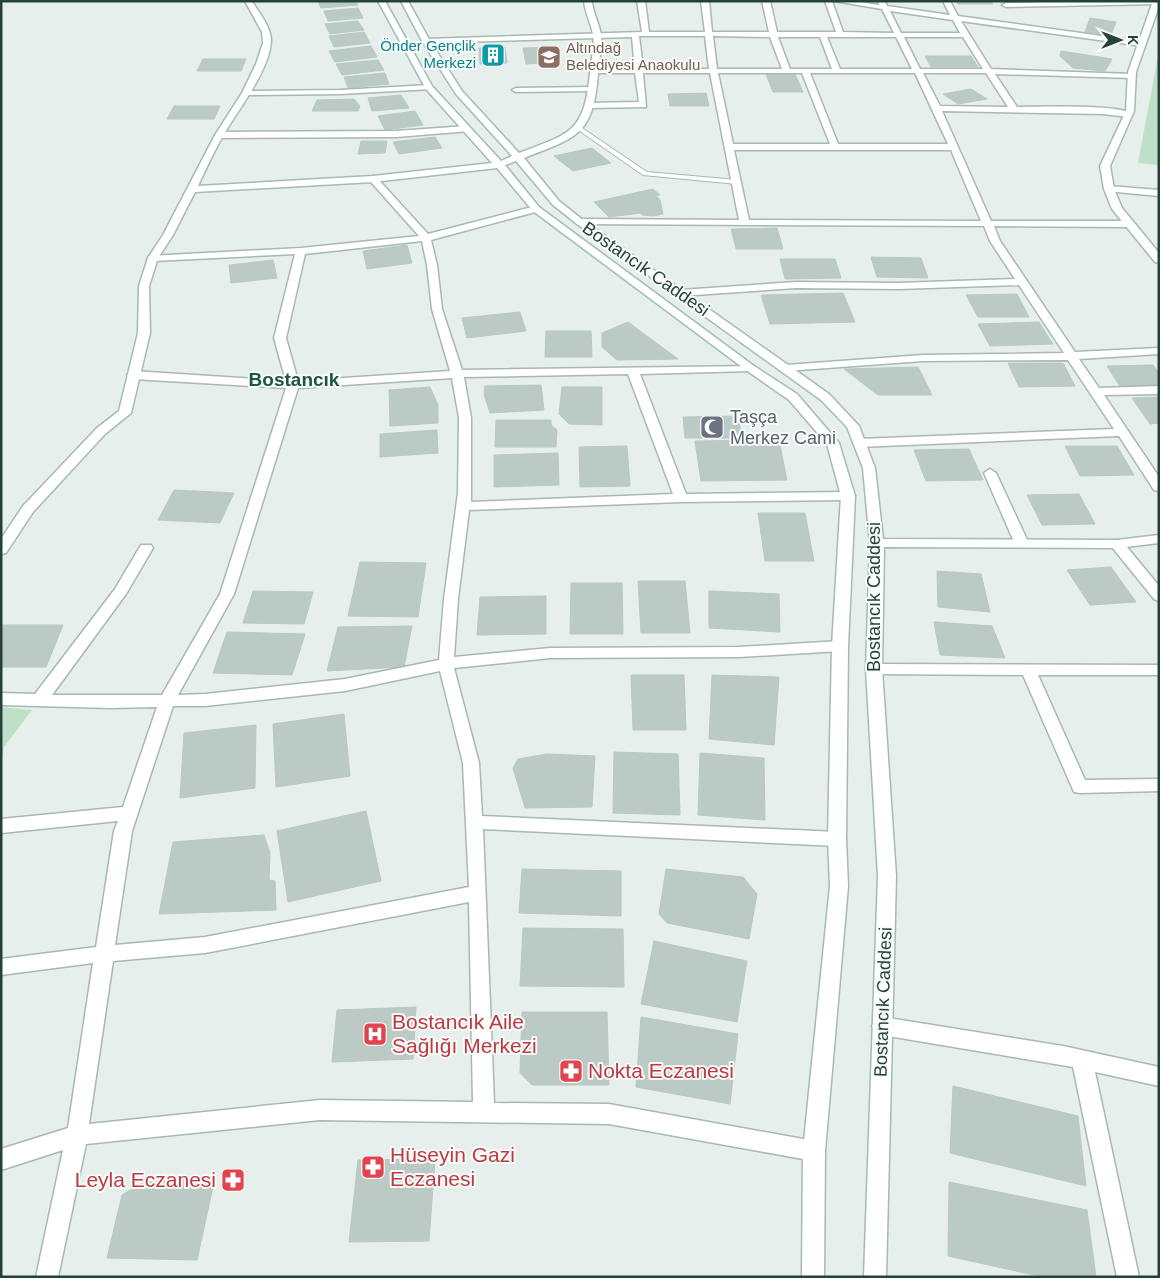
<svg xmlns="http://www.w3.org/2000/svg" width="1160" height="1278" font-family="Helvetica,sans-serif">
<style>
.green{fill:#bfe0c8}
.building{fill:#bbcac4;stroke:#b8c9c2}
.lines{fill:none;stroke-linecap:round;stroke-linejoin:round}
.lane-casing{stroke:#a8b8b2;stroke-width:2}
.street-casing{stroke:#a8b8b2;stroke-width:3}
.secondary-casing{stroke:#a4bbb3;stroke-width:3}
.lane{fill:#fff;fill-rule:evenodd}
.street{fill:#fff;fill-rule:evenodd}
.secondary{fill:#fff;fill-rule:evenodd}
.labels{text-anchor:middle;stroke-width:4;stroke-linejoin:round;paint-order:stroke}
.far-culture-label{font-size:15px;fill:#0d838f;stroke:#f7fbf9;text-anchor:end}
.far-education-label{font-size:15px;fill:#785e54;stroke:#f7fbf9;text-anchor:start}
.street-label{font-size:18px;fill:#24423a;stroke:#f7fbf9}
.worship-label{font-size:18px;fill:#5b616d;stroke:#f7fbf9;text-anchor:start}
.far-district-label{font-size:19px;font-weight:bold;fill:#1f5548;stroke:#f7fbf9}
.near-health-label{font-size:21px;fill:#be3a42;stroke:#f7fbf9;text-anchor:start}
</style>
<rect width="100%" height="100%" fill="#e6efeb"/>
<g class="green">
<polygon points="1159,51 1159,165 1138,163"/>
<polygon points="1,707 32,710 4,747 1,763"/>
</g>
<g class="building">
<polygon points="318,1 355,1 358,5 321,8"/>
<polygon points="956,1 991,1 993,4 958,4"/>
<polygon points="358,8 363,18 328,21 324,11"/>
<polygon points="1090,18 1116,22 1111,35 1085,32"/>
<polygon points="358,21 364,30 330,34 325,24"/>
<polygon points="364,32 370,43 334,47 329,36"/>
<polygon points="371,46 377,57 335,62 329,51"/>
<polygon points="505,47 507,63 480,64 479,48"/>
<polygon points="555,47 556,52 551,52 552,57 558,57 559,62 526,64 523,48"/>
<polygon points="1061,51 1112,59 1105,71 1073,68 1060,56"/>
<polygon points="925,56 971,56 978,67 931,67"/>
<polygon points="203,59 246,59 241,71 197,71"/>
<polygon points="378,60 384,70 342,75 336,64"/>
<polygon points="385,73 389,84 348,88 344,77"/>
<polygon points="766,74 795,74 803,92 773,92"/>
<polygon points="971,89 987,99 958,104 943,94"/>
<polygon points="706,93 709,106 670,106 668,94"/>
<polygon points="401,95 409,108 372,111 368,98"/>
<polygon points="354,99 360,106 358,111 312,111 317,100"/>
<polygon points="174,106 220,106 214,119 167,119"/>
<polygon points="415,111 423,125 385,130 378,116"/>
<polygon points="435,137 442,148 399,154 393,142"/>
<polygon points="361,141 387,141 385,153 358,154"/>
<polygon points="592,148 611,163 573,171 554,156"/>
<polygon points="653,189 660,195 656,196 660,200 663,214 653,216 642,215 641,213 609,217 594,202"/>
<polygon points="777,228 783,249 736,249 731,229"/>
<polygon points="407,245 412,263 367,269 363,251"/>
<polygon points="871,257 921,258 928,278 877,277"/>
<polygon points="780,259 835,259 841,278 785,279"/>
<polygon points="273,260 277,278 231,283 229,265"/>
<polygon points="843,293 855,322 770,324 761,295"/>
<polygon points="1017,294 1029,317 978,317 966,295"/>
<polygon points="520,312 526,331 467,338 462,318"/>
<polygon points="628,322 678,359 617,360 602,347 602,333"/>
<polygon points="1039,322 1053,344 990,346 978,324"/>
<polygon points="546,331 591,331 592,357 545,357"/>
<polygon points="1008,363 1063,363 1075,386 1019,387"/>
<polygon points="1153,365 1159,373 1159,387 1121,388 1107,366"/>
<polygon points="918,367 932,395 878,395 844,369"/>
<polygon points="541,385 544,410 490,413 484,394 485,386"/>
<polygon points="430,387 438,405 438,423 390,426 389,390"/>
<polygon points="562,387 602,387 602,425 569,424 559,414"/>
<polygon points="1159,397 1159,423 1150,424 1132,398"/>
<polygon points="738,416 742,438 685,438 683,417"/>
<polygon points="496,420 551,420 551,425 557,430 556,447 495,447"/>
<polygon points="437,430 438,453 380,457 380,434"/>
<polygon points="779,440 787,480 701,481 695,441"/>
<polygon points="627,446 630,486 580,487 579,447"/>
<polygon points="1065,446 1117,446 1134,475 1080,476"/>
<polygon points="969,449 983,480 926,481 914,450"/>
<polygon points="558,453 559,485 494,487 494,455"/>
<polygon points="174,490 234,493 220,523 158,520"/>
<polygon points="1079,494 1095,524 1042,525 1027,495"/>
<polygon points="758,513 805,513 814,561 765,561"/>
<polygon points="360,562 426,563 418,617 348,616"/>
<polygon points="1111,567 1136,602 1090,605 1067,570"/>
<polygon points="937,571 981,574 990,612 938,607"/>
<polygon points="638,581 685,581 690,633 641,633"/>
<polygon points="571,583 622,583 623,634 570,634"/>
<polygon points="253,591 313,592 304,624 243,623"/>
<polygon points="709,591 779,594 780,632 709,628"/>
<polygon points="546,596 546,634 477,635 480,597"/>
<polygon points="934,622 992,626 1005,658 940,655"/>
<polygon points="1,625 63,625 46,667 1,667"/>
<polygon points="412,626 404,667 327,671 338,627"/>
<polygon points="227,632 305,634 292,675 213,673"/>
<polygon points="631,675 684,675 686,730 633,730"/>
<polygon points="712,675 779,677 774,745 709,739"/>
<polygon points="344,714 350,776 276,787 273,724"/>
<polygon points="256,725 255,788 180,798 184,733"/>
<polygon points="614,752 678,754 680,815 613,813"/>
<polygon points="700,753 764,758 765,820 698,815"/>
<polygon points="547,754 595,756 592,807 525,808 513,768 518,759"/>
<polygon points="366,811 381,881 288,902 277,831"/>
<polygon points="264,835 270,853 269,880 275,881 276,910 159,914 173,842"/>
<polygon points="522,869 621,871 621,916 519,913"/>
<polygon points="666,869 743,877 757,894 749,939 667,923 659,914"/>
<polygon points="523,928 623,929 624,987 520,986"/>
<polygon points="654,941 747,961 737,1022 641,1004"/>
<polygon points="416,1007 413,1059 332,1062 337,1010"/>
<polygon points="522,1012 607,1012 609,1085 532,1085 520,1073"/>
<polygon points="641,1017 738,1034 730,1104 636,1087"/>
<polygon points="953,1086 1078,1116 1086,1186 950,1153"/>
<polygon points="435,1159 429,1241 349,1242 358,1160"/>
<polygon points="215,1178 197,1260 107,1258 122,1195 144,1182"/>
<polygon points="949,1182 1087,1210 1096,1277 1043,1277 948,1256"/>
</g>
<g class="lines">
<g class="lane-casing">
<polygon id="lane" points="579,126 647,172 737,180 740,182 737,184 643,175 577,129 576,128"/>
</g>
<g class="street-casing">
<g id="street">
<path d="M637 1H645L649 32H705L701 1H709L712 32H769L762 1H770L777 32H836L825 1H832L843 32 894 33 882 9 834 1H854L879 5 878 1H885L887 6 950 15 943 1H950L958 16 1145 42V46H1142L961 21 991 69 1132 74 1136 76 1132 78 995 74 1017 107C1037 107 1120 104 1132 114L1128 117 1103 114 942 111 991 221H1128L1133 224 1128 227 994 226 1000 241 1075 352 1159 348V354L1079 359 1099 388 1159 386V394L1104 395 1159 477V491L1154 490 1119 436 859 447 853 443 859 439 1114 429 1068 360 923 361 786 371 780 368 786 365 923 355 1064 353 1019 285 898 289 796 288 681 296 676 293 681 290 796 282 898 283 1015 279 990 241 984 226 577 224 575 222 580 219 739 220 710 73H643L646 107 589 108 586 107V103L639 102 635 73H595L591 71 595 69H635L632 37 426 43 422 41 426 39 642 32ZM890 11 953 20 960 33H901ZM639 36H705L709 69H643ZM713 36 770 37 782 69H717ZM778 37H820L832 69H790ZM827 37H896L912 69H840ZM904 37H963L983 69H920ZM718 73H802L830 144H733ZM810 73H915L948 144H838ZM923 73H986L1008 107 940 106ZM734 150H951L981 221 749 220Z"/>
<polygon points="1087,1 1159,1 1159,4 1006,7 1002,5 1006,3"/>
<polygon points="429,85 433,87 432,89 340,94 246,95 242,93 246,91 340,90"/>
<polygon points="595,87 595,91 592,91 516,92 512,90 516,88"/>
<polygon points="467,126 471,129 470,131 396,137 219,138 215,135 219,132 396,131"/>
<path d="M373 176 376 177 428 234 536 206 541 209 539 211 431 240 437 265 442 309 462 370 754 366 756 368 750 371 640 374 686 494 848 492 855 496 848 500 681 502 469 510 458 599 454 657 550 648 739 647 840 641 845 642 848 646 845 650 840 651 739 657 550 658 454 668 479 763 482 816 837 832 843 834 846 839 843 844 837 846 483 829 494 1103 609 1104 814 1141 822 1144 825 1151 822 1158 814 1161 609 1124 320 1120 86 1144 58 1277H36L63 1150 1 1170V1149L68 1128 93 963 1 975V959L96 947 114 831 118 821 1 833V819L123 807 157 707 110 708 1 705V693L35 694 115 589 141 545H151L153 548 126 594 52 695H162L220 594 286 388 133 379 127 375 133 371 286 381 274 338 295 254 153 261 148 258 149 256 301 248 419 236 370 181 368 179ZM422 241 427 265 432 309 450 371 298 381 286 338 305 254ZM628 374 673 494 471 502V418L464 377ZM452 378 459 418 458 493 444 599 439 660 345 679 205 694 178 695 234 594 298 388ZM440 671 463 763 469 887 205 937 115 945 132 831 173 706H205L345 691ZM469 902 473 1102 320 1100 89 1124 113 961 205 953Z"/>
<polygon points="1109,186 1159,190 1159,196 1106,191 1104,189"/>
<polygon points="990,469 996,473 1029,544 1027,547 1017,547 1015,544 984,473"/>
<polygon points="1117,540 1122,541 1159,586 1159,601 1154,599 1112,547 1110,544 1112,541"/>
<polygon points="874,664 1159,665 1159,675 1038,675 1085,780 1159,779 1159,791 1080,793 1074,792 1023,675 874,674 869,673 866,669 869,665"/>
<polygon points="882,1017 1063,1046 1159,1067 1159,1086 1095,1072 1139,1277 1117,1277 1073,1067 882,1035 875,1032 872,1026 875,1020"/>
</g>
</g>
<g class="secondary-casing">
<g id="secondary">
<path d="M245 1H252C259 13 272 28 271 42 269 71 238 110 224 134 214 151 206 169 198 186L373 176 492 163 426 89 378 1H385L432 86 501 161 512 156 456 94 422 41 401 1H408L430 41 462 91 519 153C571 133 584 133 590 73 591 61 595 46 593 34 591 23 585 13 584 1H592C593 13 599 23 601 35 602 47 599 62 598 74 593 136 577 137 524 158L559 201 583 220 829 394 859 426 875 468 883 539 1117 540 1159 535V543L1117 548 884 547 882 669 896 876 886 1277H864L878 876 866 669 870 543 863 468 847 427 821 400 577 224 553 205 516 161 505 165 539 207 754 366 797 394 839 443 855 496 848 646 846 839 848 886 825 1151 824 1277H802L803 1151 830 886 828 839 832 646 841 496 827 444 789 400 746 370 533 211 497 168 373 182 195 192 173 235 158 258 149 286 150 333 131 413 105 434 33 512 6 553 1 554V539L23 506 97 428 119 411 138 333 139 286 148 258 163 235 215 135 242 93 256 64 263 43 262 32Z"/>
<polygon points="1153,1 1159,1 1159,6 1136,72 1134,111 1110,166 1114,189 1122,208 1159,253 1159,263 1155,262 1112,209 1104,189 1100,166 1126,111 1128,72"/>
</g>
</g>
<use href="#lane" class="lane"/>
<use href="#street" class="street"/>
<use href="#secondary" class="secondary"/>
</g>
<defs>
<g id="building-square" transform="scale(1.25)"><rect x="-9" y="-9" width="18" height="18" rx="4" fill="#0f9aa8" stroke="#f7fbf9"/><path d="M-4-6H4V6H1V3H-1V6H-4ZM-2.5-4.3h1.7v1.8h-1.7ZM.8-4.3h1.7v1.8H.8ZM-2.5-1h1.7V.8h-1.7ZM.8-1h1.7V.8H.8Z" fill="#fff"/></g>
<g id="school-square" transform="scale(1.25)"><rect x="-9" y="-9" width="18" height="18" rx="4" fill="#8d6e63" stroke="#f7fbf9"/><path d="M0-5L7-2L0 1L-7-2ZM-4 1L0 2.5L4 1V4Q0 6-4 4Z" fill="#fff"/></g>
<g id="mosque-square" transform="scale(1.25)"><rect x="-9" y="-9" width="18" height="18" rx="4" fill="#6b7280" stroke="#f7fbf9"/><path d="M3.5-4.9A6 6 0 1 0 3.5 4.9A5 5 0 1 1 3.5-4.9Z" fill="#fff"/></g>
<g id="hospital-square" transform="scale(1.25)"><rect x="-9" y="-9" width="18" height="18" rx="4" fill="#e0444e" stroke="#f7fbf9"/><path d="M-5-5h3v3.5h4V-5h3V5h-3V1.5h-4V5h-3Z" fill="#fff"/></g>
<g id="pharmacy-square" transform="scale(1.25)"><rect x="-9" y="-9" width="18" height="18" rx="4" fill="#e0444e" stroke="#f7fbf9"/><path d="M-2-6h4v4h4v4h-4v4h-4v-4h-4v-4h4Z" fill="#fff"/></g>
</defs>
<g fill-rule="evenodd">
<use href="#building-square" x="493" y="55"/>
<use href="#school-square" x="549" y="57"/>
<use href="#mosque-square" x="712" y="427"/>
<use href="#hospital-square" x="375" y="1034"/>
<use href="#pharmacy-square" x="571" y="1071"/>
<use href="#pharmacy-square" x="373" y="1167"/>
<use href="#pharmacy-square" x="233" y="1180"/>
</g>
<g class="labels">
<g class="far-culture-label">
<text x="476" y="51">Önder Gençlik<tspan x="476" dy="17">Merkezi</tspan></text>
</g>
<g class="far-education-label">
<text x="566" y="53">Altındağ<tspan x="566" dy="17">Belediyesi Anaokulu</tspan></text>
</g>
<g class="street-label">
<text transform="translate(646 269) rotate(35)" y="6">Bostancık Caddesi</text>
<text transform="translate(874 597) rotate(-90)" y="6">Bostancık Caddesi</text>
<text transform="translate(883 1002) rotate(-88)" y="6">Bostancık Caddesi</text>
</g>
<g class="worship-label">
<text x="730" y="423">Taşça<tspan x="730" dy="21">Merkez Cami</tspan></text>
</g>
<g class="far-district-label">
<text x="294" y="386">Bostancık</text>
</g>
<g class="near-health-label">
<text x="392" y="1029">Bostancık Aile<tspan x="392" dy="24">Sağlığı Merkezi</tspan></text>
<text x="588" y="1078">Nokta Eczanesi</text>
<text x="390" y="1162">Hüseyin Gazi<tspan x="390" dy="24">Eczanesi</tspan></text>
<text x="216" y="1187" text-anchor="end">Leyla Eczanesi</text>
</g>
</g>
<rect width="1160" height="1278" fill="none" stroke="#24423a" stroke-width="5"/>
<g transform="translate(1120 40) rotate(90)" stroke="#f7fbf9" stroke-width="4" paint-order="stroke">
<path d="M0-4L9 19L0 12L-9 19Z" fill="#24423a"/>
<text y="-8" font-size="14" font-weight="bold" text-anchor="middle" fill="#24423a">K</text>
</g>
</svg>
